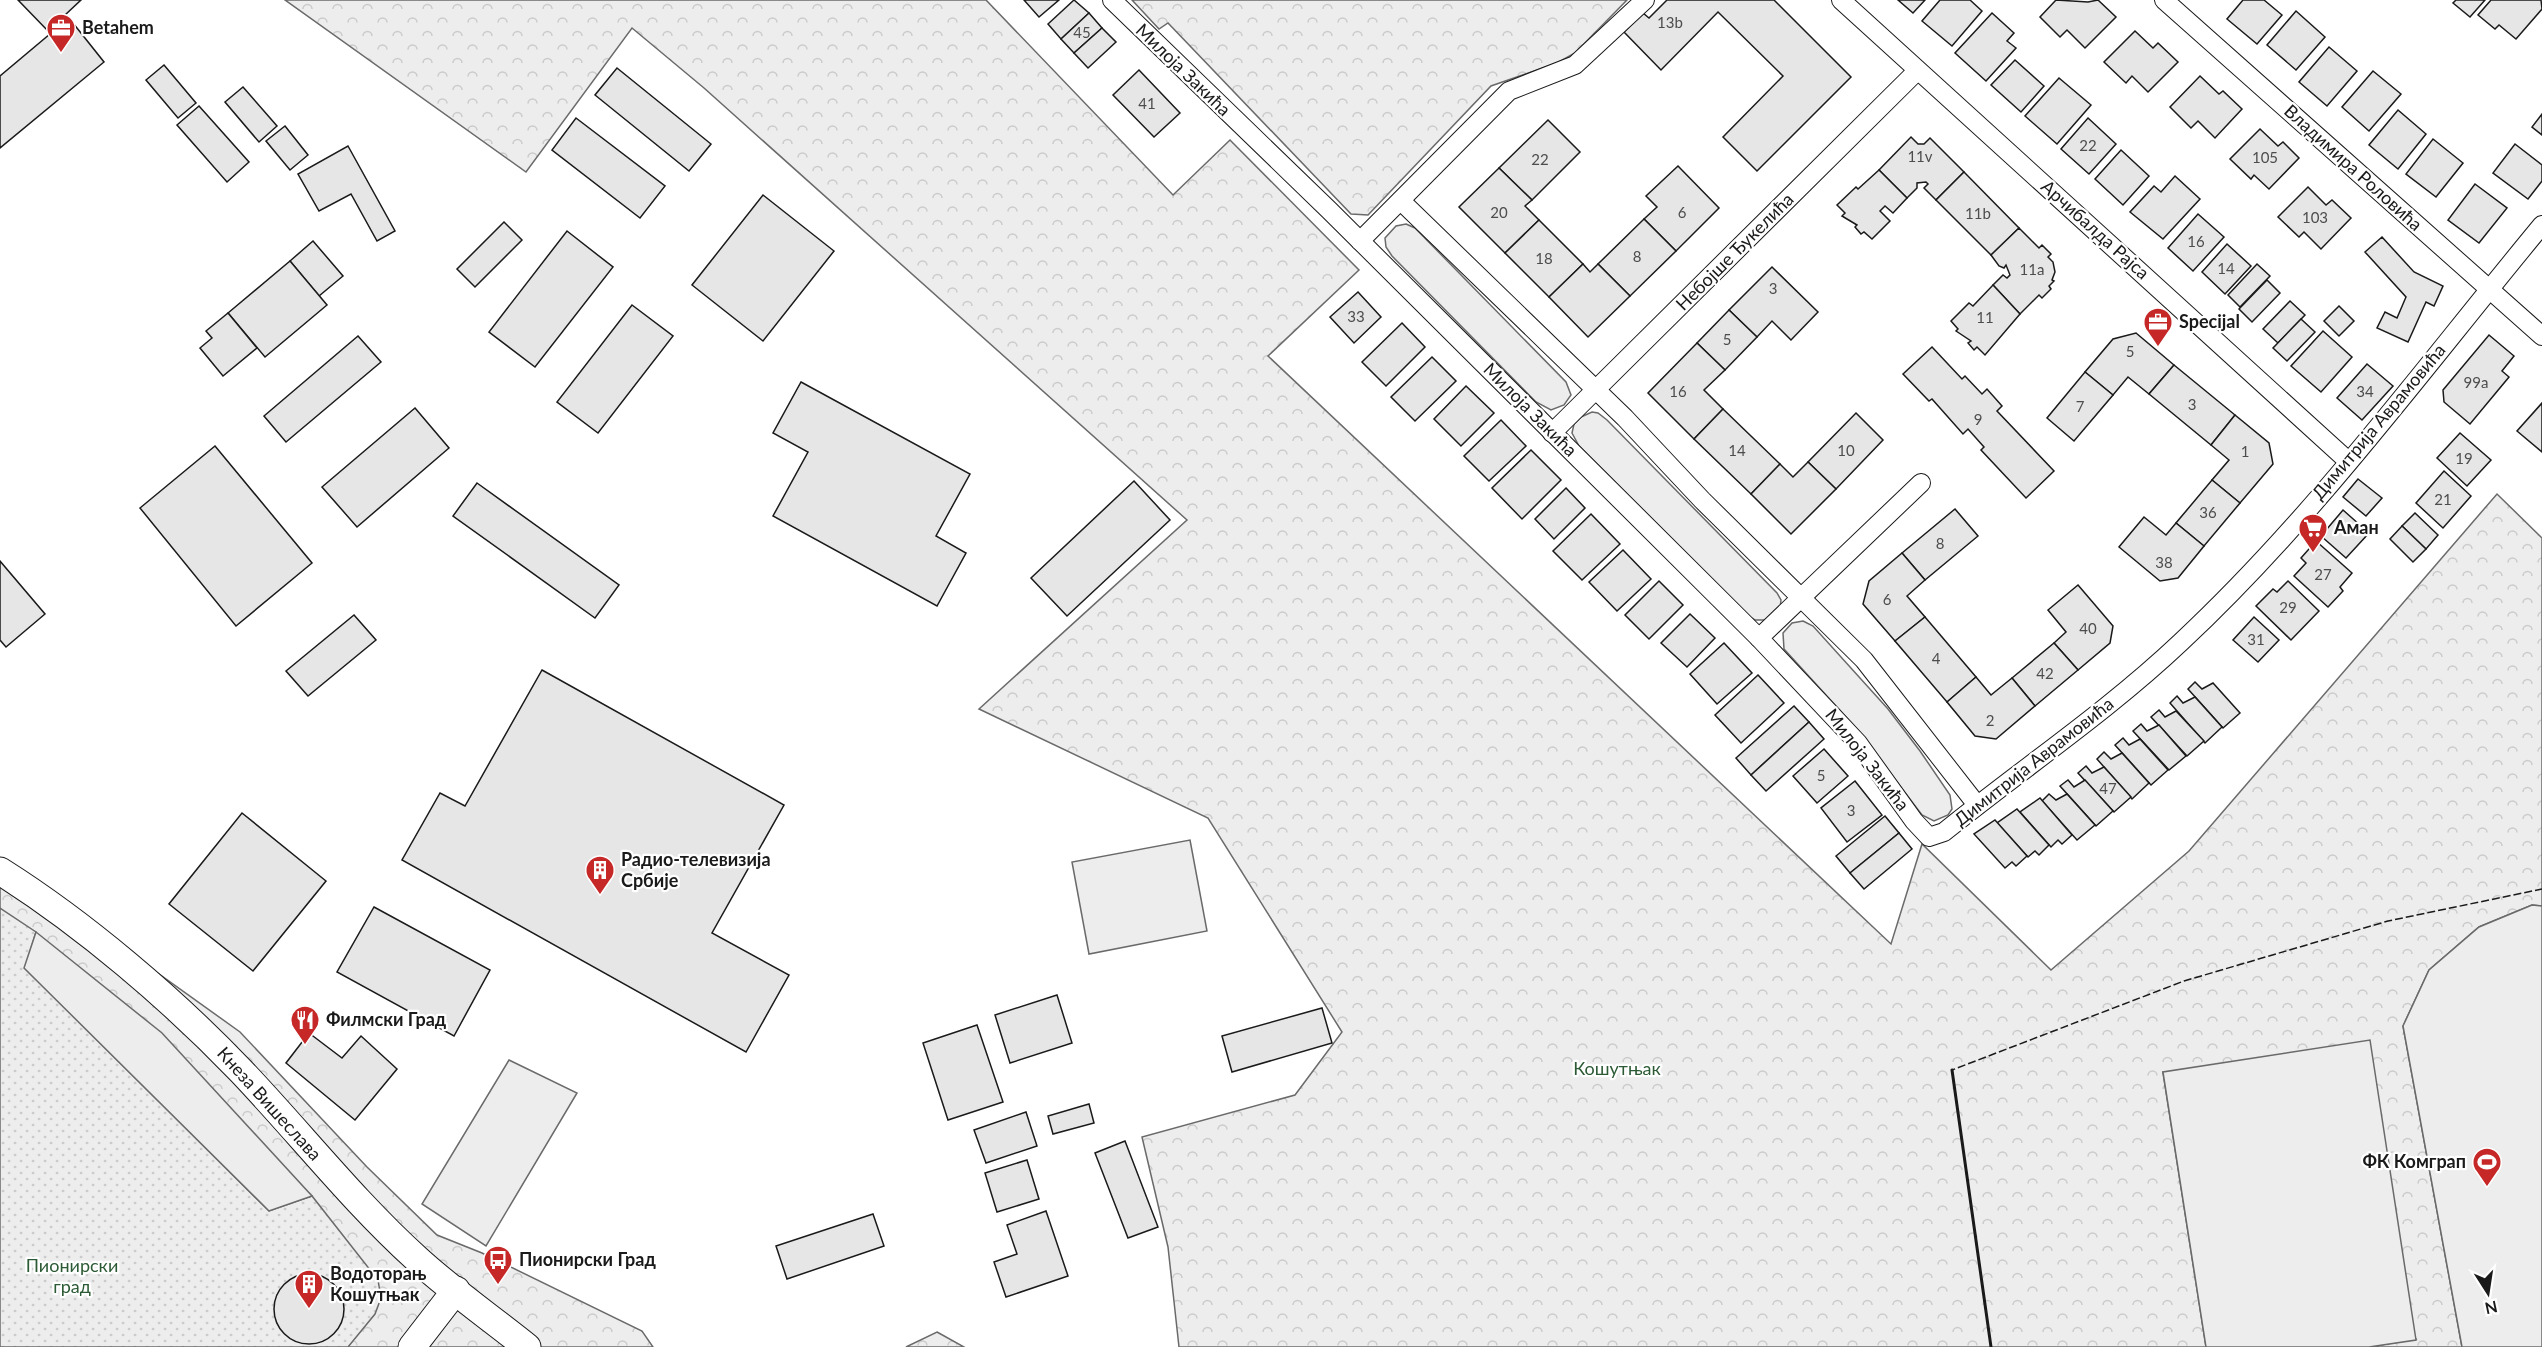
<svg xmlns="http://www.w3.org/2000/svg" width="2542" height="1347" font-family="Lato,sans-serif">
<style>
.forest{fill:url(#forest-crowns);stroke:#6a6a6a;stroke-width:1.5}
.park{fill:url(#park-dots);stroke:#6a6a6a;stroke-width:1.5}
.built{fill:#ededed;stroke:#6a6a6a;stroke-width:1.5}
.building{fill:#e6e6e6;stroke:#1a1a1a;stroke-width:1.5}
.lines{fill:none;stroke-linecap:round;stroke-linejoin:round}
.street-casing{stroke:#1a1a1a;stroke-width:20}
.secondary-casing{stroke:#1a1a1a;stroke-width:29}
.street{stroke:#fff;stroke-width:18}
.secondary{stroke:#fff;stroke-width:27}
.fence{stroke:#1a1a1a;stroke-width:1.5;stroke-dasharray:8 3;stroke-linecap:butt}
.wall{stroke:#1a1a1a;stroke-width:3}
.labels{text-anchor:middle;stroke-width:4.5;stroke-linejoin:round;paint-order:stroke}
.number-label{font-size:15px;fill:#4d4d4d}
.poi-label{font-size:18px;font-weight:bold;fill:#1a1a1a;stroke:#fff;text-anchor:start}
.street-label{font-size:18px;fill:#1a1a1a;stroke:#fff}
.park-label{font-size:18px;fill:#2b5a34;stroke:#fff}
</style>
<defs>
<pattern id="forest-crowns" width="20" height="18" patternUnits="userSpaceOnUse" patternTransform="scale(1.5)"><rect width="20" height="18" fill="#ededed"/><path d="M2 6a3 3 0 1 1 6 0M12 15a3 3 0 1 1 6 0" fill="none" stroke="#cbcbcb"/></pattern>
<pattern id="park-dots" width="8" height="8" patternUnits="userSpaceOnUse" patternTransform="scale(1.5)"><rect width="8" height="8" fill="#ededed"/><path d="M2 2h.1M6 6h.1" fill="none" stroke="#cbcbcb" stroke-width="1.8" stroke-linecap="round"/></pattern>
</defs>
<rect width="100%" height="100%" fill="#fff"/>
<g class="forest">
<polygon points="285,0 986,0 1173,195 1230,140 1359,270 1268,356 1891,944 1922,844 2051,970 2189,851 2497,494 2542,538 2542,906 2532,905 2479,927 2429,970 2403,1026 2462,1347 2369,1347 2416,1339 2163,1073 2206,1347 1179,1347 1168,1247 1142,1137 1295,1095 1342,1032 1208,818 979,709 1187,520 704,88 632,28 526,172"/>
<polygon points="1132,0 1627,0 1575,53 1557,63 1491,86 1368,215 1351,214 1168,23 1159,29"/>
<polygon points="0,860 240,1032 367,1167 437,1235 482,1253 642,1331 653,1347 0,1347"/>
<polygon points="937,1332 964,1347 906,1347"/>
</g>
<polygon class="park" points="0,908 36,932 25,968 269,1211 312,1196 378,1280 381,1298 375,1314 348,1347 0,1347"/>
<g class="built">
<polygon points="1406,224 1415,228 1566,382 1571,395 1564,405 1551,410 1536,402 1392,256 1386,247 1385,238 1396,226"/>
<polygon points="1592,412 1598,413 1607,420 1777,593 1781,600 1780,608 1766,620 1755,620 1748,616 1579,446 1572,433 1574,424 1581,417"/>
<polygon points="1803,621 1813,626 1888,709 1920,751 1950,795 1952,809 1948,815 1934,821 1922,815 1857,729 1784,649 1783,633 1792,623"/>
<polygon points="1190,840 1207,931 1089,954 1072,862"/>
<polygon points="2532,905 2542,906 2542,1347 2462,1347 2403,1026 2429,970 2479,927"/>
<polygon points="36,932 162,1033 312,1196 269,1211 24,968"/>
<polygon points="2370,1040 2416,1340 2369,1347 2206,1347 2163,1072"/>
<polygon points="509,1060 577,1093 486,1246 422,1204"/>
</g>
<g class="building">
<polygon points="18,0 81,0 48,31"/>
<polygon points="1024,0 1059,0 1039,17"/>
<polygon points="1074,0 1089,13 1061,39 1048,24"/>
<polygon points="1667,0 1774,0 1851,77 1757,171 1723,137 1783,76 1718,12 1661,70 1624,32 1643,13 1649,18"/>
<polygon points="1898,0 1925,0 1913,13"/>
<polygon points="1940,0 1970,0 1982,11 1952,46 1922,21"/>
<polygon points="2056,0 2088,2 2098,0 2116,17 2085,48 2067,30 2060,37 2040,17"/>
<polygon points="2243,0 2264,0 2282,15 2257,44 2227,19"/>
<polygon points="2456,0 2485,0 2470,17 2453,3"/>
<polygon points="2491,0 2541,0 2542,9 2516,39 2499,25 2495,29 2478,15"/>
<polygon points="2296,11 2325,37 2296,70 2267,45"/>
<polygon points="1089,13 1102,28 1074,53 1061,39"/>
<polygon points="1992,13 2014,33 2007,41 2016,48 1986,81 1955,53"/>
<polygon points="69,18 104,62 0,148 0,76"/>
<polygon points="1102,28 1116,42 1088,68 1074,53"/>
<polygon points="2135,31 2153,48 2158,43 2178,62 2148,92 2132,76 2126,83 2104,62"/>
<polygon points="2329,47 2357,71 2327,106 2299,82"/>
<polygon points="2015,60 2044,86 2021,112 1991,85"/>
<polygon points="164,65 196,103 178,118 146,80"/>
<polygon points="617,68 711,144 689,171 595,95"/>
<polygon points="1139,70 1180,113 1154,137 1113,95"/>
<polygon points="2373,71 2401,94 2369,131 2342,107"/>
<polygon points="2200,76 2219,94 2223,91 2242,109 2215,138 2198,121 2191,128 2170,107"/>
<polygon points="2059,78 2091,105 2057,144 2025,116"/>
<polygon points="243,87 277,126 259,142 225,102"/>
<polygon points="199,106 249,162 227,182 177,125"/>
<polygon points="2398,110 2426,134 2398,169 2369,145"/>
<polygon points="2542,114 2542,135 2532,127"/>
<polygon points="576,118 665,186 640,218 552,150"/>
<polygon points="2088,118 2116,144 2089,174 2061,149"/>
<polygon points="1548,120 1580,152 1532,200 1499,168"/>
<polygon points="285,126 308,155 290,170 266,141"/>
<polygon points="2260,129 2278,146 2283,142 2299,158 2269,189 2254,175 2251,179 2230,159"/>
<polygon points="1911,137 1918,144 1924,144 1930,138 1964,172 1936,200 1924,188 1928,184 1926,182 1917,183 1917,188 1907,198 1879,170"/>
<polygon points="2433,139 2463,163 2436,197 2406,174"/>
<polygon points="2515,144 2542,165 2542,181 2528,199 2493,173"/>
<polygon points="348,146 395,231 377,241 351,194 319,211 298,174"/>
<polygon points="2121,150 2149,176 2123,205 2095,179"/>
<polygon points="1678,166 1719,208 1676,251 1644,219 1657,207 1646,196"/>
<polygon points="1499,168 1532,200 1525,206 1539,220 1505,253 1459,207"/>
<polygon points="1879,170 1907,198 1893,213 1885,206 1880,211 1890,221 1872,239 1864,232 1861,234 1855,227 1857,225 1842,216 1845,213 1837,205 1856,187 1858,189"/>
<polygon points="1964,172 2019,228 1991,255 1936,200"/>
<polygon points="2175,176 2200,199 2163,239 2130,212 2154,186 2161,192"/>
<polygon points="2475,184 2507,208 2479,243 2448,220"/>
<polygon points="2308,187 2326,205 2332,200 2351,218 2321,249 2304,232 2299,237 2278,217"/>
<polygon points="763,195 834,251 763,341 692,285"/>
<polygon points="2198,214 2224,237 2193,271 2168,248"/>
<polygon points="1644,219 1676,251 1630,296 1598,264"/>
<polygon points="1539,220 1583,264 1549,297 1505,253"/>
<polygon points="504,222 522,240 475,287 457,269"/>
<polygon points="2019,228 2039,248 2042,245 2051,254 2048,257 2053,262 2055,272 2052,280 2054,281 2049,286 2051,289 2042,298 2039,295 2020,314 1993,285 2003,275 2007,278 2010,275 2006,265 2004,268 1999,266 1991,255"/>
<polygon points="567,231 613,267 535,367 489,332"/>
<polygon points="2382,237 2414,272 2443,286 2434,306 2426,302 2408,342 2377,328 2385,312 2397,318 2406,297 2365,252"/>
<polygon points="313,241 343,276 319,296 290,261"/>
<polygon points="2227,244 2251,266 2225,294 2202,272"/>
<polygon points="290,261 327,305 265,357 228,313"/>
<polygon points="1583,264 1590,272 1598,264 1630,296 1588,337 1549,297"/>
<polygon points="2257,264 2270,276 2240,307 2228,295"/>
<polygon points="1772,267 1818,312 1791,340 1772,321 1757,337 1729,310"/>
<polygon points="2267,280 2280,293 2252,322 2239,309"/>
<polygon points="1993,285 2020,314 1985,355 1977,347 1974,350 1968,343 1971,341 1956,331 1958,329 1951,321 1969,303 1973,306"/>
<polygon points="1358,292 1381,317 1354,343 1330,317"/>
<polygon points="2290,301 2305,315 2278,343 2263,329"/>
<polygon points="632,305 673,336 598,433 557,402"/>
<polygon points="2339,306 2354,321 2339,336 2324,321"/>
<polygon points="1729,310 1757,337 1725,370 1697,343"/>
<polygon points="228,313 257,348 223,376 200,348 212,338 206,331"/>
<polygon points="2301,319 2315,332 2287,361 2273,348"/>
<polygon points="1402,323 1425,347 1386,386 1362,362"/>
<polygon points="2323,331 2352,357 2321,392 2291,366"/>
<polygon points="2136,333 2174,365 2149,394 2128,377 2113,395 2085,372 2113,339"/>
<polygon points="2489,335 2514,356 2502,371 2509,377 2470,424 2444,402 2443,390"/>
<polygon points="358,336 381,362 286,442 264,416"/>
<polygon points="1697,343 1725,370 1704,390 1723,409 1694,439 1648,393"/>
<polygon points="1932,347 1962,379 1965,376 1982,394 1987,389 2002,406 1997,411 2054,471 2026,498 1981,450 1984,447 1968,429 1963,434 1932,399 1929,401 1903,374"/>
<polygon points="1432,357 1456,381 1415,421 1391,397"/>
<polygon points="2367,364 2393,386 2362,420 2337,398"/>
<polygon points="2174,365 2235,415 2211,445 2149,394"/>
<polygon points="2085,372 2113,395 2074,441 2047,418"/>
<polygon points="801,382 970,474 936,536 966,553 937,606 773,516 808,452 773,433"/>
<polygon points="1466,386 1494,413 1461,446 1434,419"/>
<polygon points="2542,403 2542,452 2517,431"/>
<polygon points="415,408 449,448 357,527 322,487"/>
<polygon points="1723,409 1780,464 1751,494 1694,439"/>
<polygon points="1856,413 1883,440 1836,489 1808,462"/>
<polygon points="2235,415 2269,443 2273,464 2240,503 2212,480 2229,460 2211,445"/>
<polygon points="1501,420 1526,446 1489,481 1464,456"/>
<polygon points="2460,433 2491,460 2467,486 2437,458"/>
<polygon points="215,446 312,563 236,626 140,508"/>
<polygon points="1531,450 1561,480 1522,519 1492,488"/>
<polygon points="1808,462 1836,489 1791,534 1751,494 1780,464 1793,477"/>
<polygon points="2444,471 2471,496 2443,528 2416,503"/>
<polygon points="2358,479 2382,498 2366,516 2343,497"/>
<polygon points="2212,480 2240,503 2204,546 2176,523"/>
<polygon points="1134,481 1170,520 1067,616 1031,578"/>
<polygon points="477,483 619,585 595,618 453,516"/>
<polygon points="1566,488 1585,508 1554,539 1535,519"/>
<polygon points="1955,509 1978,536 1925,580 1902,553"/>
<polygon points="2343,510 2369,533 2346,558 2321,536"/>
<polygon points="2415,513 2438,535 2426,549 2402,526"/>
<polygon points="1591,514 1620,544 1582,580 1553,551"/>
<polygon points="2144,517 2166,535 2176,523 2204,546 2178,578 2160,581 2119,547"/>
<polygon points="2402,526 2426,549 2413,562 2390,539"/>
<polygon points="2316,541 2352,573 2340,587 2343,591 2328,607 2294,576 2306,563 2301,558"/>
<polygon points="1623,550 1651,579 1617,611 1589,582"/>
<polygon points="1902,553 1925,580 1907,596 1925,617 1895,641 1863,604 1869,581"/>
<polygon points="0,561 45,614 6,647 0,640"/>
<polygon points="1659,581 1683,605 1649,639 1625,615"/>
<polygon points="2288,581 2319,611 2291,640 2256,606 2273,589 2277,592"/>
<polygon points="2078,585 2113,626 2110,643 2078,670 2054,643 2066,632 2048,610"/>
<polygon points="1690,614 1715,638 1687,667 1661,643"/>
<polygon points="354,615 376,640 308,696 286,671"/>
<polygon points="1925,617 1976,677 1947,702 1895,641"/>
<polygon points="2254,617 2279,640 2258,662 2233,640"/>
<polygon points="1724,643 1752,673 1717,704 1690,674"/>
<polygon points="2054,643 2078,670 2035,706 2012,678"/>
<polygon points="542,670 784,805 712,933 789,975 746,1052 402,860 440,793 465,806"/>
<polygon points="1758,675 1784,703 1741,743 1715,715"/>
<polygon points="1976,677 1991,695 2012,678 2035,706 1996,739 1975,736 1947,702"/>
<polygon points="2195,682 2202,689 2213,683 2240,713 2223,728 2188,689"/>
<polygon points="2177,696 2183,703 2195,697 2222,727 2205,743 2170,703"/>
<polygon points="1794,706 1809,722 1751,775 1736,758"/>
<polygon points="2159,710 2165,717 2176,711 2204,741 2187,756 2151,717"/>
<polygon points="1809,722 1824,739 1766,791 1751,775"/>
<polygon points="2141,724 2147,731 2159,725 2186,756 2169,770 2133,731"/>
<polygon points="2123,738 2129,745 2140,739 2168,770 2151,785 2115,745"/>
<polygon points="1824,749 1848,776 1817,803 1793,776"/>
<polygon points="2104,752 2111,759 2122,753 2149,783 2132,799 2097,759"/>
<polygon points="2086,766 2092,773 2104,767 2131,797 2114,812 2078,773"/>
<polygon points="2068,780 2074,787 2085,780 2113,811 2096,826 2060,786"/>
<polygon points="1855,781 1882,815 1847,842 1821,808"/>
<polygon points="2049,794 2056,800 2067,794 2095,825 2077,840 2042,801"/>
<polygon points="2040,798 2072,835 2062,844 2058,840 2051,847 2020,812"/>
<polygon points="2017,809 2049,845 2039,855 2035,851 2028,857 1997,823"/>
<polygon points="242,813 326,881 253,971 169,904"/>
<polygon points="1885,816 1899,833 1850,873 1836,856"/>
<polygon points="1995,820 2027,856 2016,866 2012,862 2005,868 1974,834"/>
<polygon points="1899,833 1912,849 1864,889 1850,873"/>
<polygon points="374,907 490,970 454,1036 337,972"/>
<polygon points="1057,995 1072,1043 1010,1063 995,1015"/>
<polygon points="1322,1008 1332,1043 1232,1072 1222,1036"/>
<polygon points="977,1025 1003,1102 948,1120 923,1043"/>
<polygon points="309,1033 342,1058 361,1036 397,1069 355,1120 286,1063"/>
<polygon points="1089,1104 1094,1123 1053,1134 1048,1116"/>
<polygon points="1026,1112 1037,1146 986,1163 974,1130"/>
<polygon points="1125,1141 1158,1227 1128,1238 1095,1153"/>
<polygon points="1027,1160 1039,1199 997,1212 985,1173"/>
<polygon points="1046,1211 1068,1276 1006,1297 994,1262 1017,1254 1007,1225"/>
<polygon points="873,1214 884,1246 787,1279 776,1246"/>
<circle cx="309" cy="1309" r="35"/>
</g>
<g class="lines">
<g class="street-casing">
<g id="street">
<path d="M1112 0 1329 210 1759 638 1858 743 1914 821 1929 837 1944 832C2023 768 2107 712 2181 642 2315 517 2425 366 2542 225"/>
<polyline points="1841,0 2348,461"/>
<polyline points="2164,0 2542,336"/>
<polyline points="1401,201 1625,418 1702,500 1864,660 1977,805"/>
<polyline points="1360,241 1509,91 1575,65 1645,0"/>
<polyline points="1552,433 1917,71"/>
<polyline points="1759,638 1921,483"/>
</g>
</g>
<g class="secondary-casing">
<g id="secondary">
<path d="M0 871C84 924 172 999 241 1071 300 1133 353 1201 417 1259 452 1291 491 1318 527 1347"/>
<polyline points="412,1347 456,1290"/>
</g>
</g>
<use href="#street" class="street"/>
<use href="#secondary" class="secondary"/>
<polyline class="fence" points="1991,1347 1952,1070 2184,981 2388,921 2542,889"/>
<polyline class="wall" points="1952,1070 1991,1347"/>
</g>
<defs>
<g id="office-pin" transform="scale(1.5)"><path d="M0 17L-7.5 6A9.5 9.5 0 1 1 7.5 6Z" fill="#c62828" stroke="#fff"/><path d="M-6-3h4V-5.5h4V-3h4V5H-6ZM-1-4.5V-3h2v-1.5ZM-6 0V1H6V0Z" fill="#fff"/></g>
<g id="supermarket-pin" transform="scale(1.5)"><path d="M0 17L-7.5 6A9.5 9.5 0 1 1 7.5 6Z" fill="#c62828" stroke="#fff"/><path d="M-6-5.5h2.5l.6 2H6L4.5 2H-2.5L-4.4-4H-6ZM-1.5 3.2a1.3 1.3 0 1 0 .1 0ZM3 3.2a1.3 1.3 0 1 0 .1 0Z" fill="#fff"/></g>
<g id="building-pin" transform="scale(1.5)"><path d="M0 17L-7.5 6A9.5 9.5 0 1 1 7.5 6Z" fill="#c62828" stroke="#fff"/><path d="M-4-6H4V6H1V3H-1V6H-4ZM-2.5-4.3h1.7v1.8h-1.7ZM.8-4.3h1.7v1.8H.8ZM-2.5-1h1.7V.8h-1.7ZM.8-1h1.7V.8H.8Z" fill="#fff"/></g>
<g id="restaurant-pin" transform="scale(1.5)"><path d="M0 17L-7.5 6A9.5 9.5 0 1 1 7.5 6Z" fill="#c62828" stroke="#fff"/><path d="M-5-6h1v4h1v-4h1v4h1v-4h1v5L-1.5 .5V6h-2V.5L-5-1ZM5-6V6H3V1.5H1.5Q1.5-4 5-6Z" fill="#fff"/></g>
<g id="stadium-pin" transform="scale(1.5)"><path d="M0 17L-7.5 6A9.5 9.5 0 1 1 7.5 6Z" fill="#c62828" stroke="#fff"/><path d="M0-5a6.5 5 0 1 0 0 10a6.5 5 0 1 0 0-10ZM-3.5-1.8h7v3.6h-7Z" fill="#fff"/></g>
<g id="bus-pin" transform="scale(1.5)"><path d="M0 17L-7.5 6A9.5 9.5 0 1 1 7.5 6Z" fill="#c62828" stroke="#fff"/><path d="M-5-6H5V4H4V6H2V4H-2V6H-4V4H-5ZM-3.5-4V0h7V-4ZM-3.5 1.2v1.5H-2V1.2ZM2 1.2v1.5H3.5V1.2Z" fill="#fff"/></g>
</defs>
<g fill-rule="evenodd">
<use href="#office-pin" x="61" y="28"/>
<use href="#office-pin" x="2158" y="322"/>
<use href="#supermarket-pin" x="2313" y="528"/>
<use href="#building-pin" x="600" y="870"/>
<use href="#restaurant-pin" x="305" y="1020"/>
<use href="#stadium-pin" x="2487" y="1162"/>
<use href="#bus-pin" x="498" y="1260"/>
<use href="#building-pin" x="309" y="1284"/>
</g>
<g class="labels">
<g class="number-label">
<text x="1670" y="28">13b</text>
<text x="1082" y="38">45</text>
<text x="1147" y="109">41</text>
<text x="2088" y="151">22</text>
<text x="1920" y="162">11v</text>
<text x="2265" y="163">105</text>
<text x="1540" y="165">22</text>
<text x="1499" y="218">20</text>
<text x="1682" y="218">6</text>
<text x="1978" y="219">11b</text>
<text x="2315" y="223">103</text>
<text x="2196" y="247">16</text>
<text x="1637" y="262">8</text>
<text x="1544" y="264">18</text>
<text x="2226" y="274">14</text>
<text x="2032" y="275">11a</text>
<text x="1773" y="294">3</text>
<text x="1356" y="322">33</text>
<text x="1985" y="323">11</text>
<text x="1727" y="345">5</text>
<text x="2130" y="357">5</text>
<text x="2476" y="388">99a</text>
<text x="1678" y="397">16</text>
<text x="2365" y="397">34</text>
<text x="2192" y="410">3</text>
<text x="2080" y="412">7</text>
<text x="1978" y="425">9</text>
<text x="1737" y="456">14</text>
<text x="1846" y="456">10</text>
<text x="2245" y="457">1</text>
<text x="2464" y="464">19</text>
<text x="2443" y="505">21</text>
<text x="2208" y="518">36</text>
<text x="1940" y="549">8</text>
<text x="2164" y="568">38</text>
<text x="2323" y="580">27</text>
<text x="1887" y="605">6</text>
<text x="2288" y="613">29</text>
<text x="2088" y="634">40</text>
<text x="2256" y="645">31</text>
<text x="1936" y="664">4</text>
<text x="2045" y="679">42</text>
<text x="1990" y="726">2</text>
<text x="1821" y="781">5</text>
<text x="2108" y="794">47</text>
<text x="1851" y="816">3</text>
</g>
<g class="poi-label">
<text x="82" y="34">Betahem</text>
<text x="2179" y="328">Specijal</text>
<text x="2334" y="534">Аман</text>
<text x="621" y="866">Радио-телевизија<tspan x="621" dy="21">Србије</tspan></text>
<text x="326" y="1026">Филмски Град</text>
<text x="2466" y="1168" text-anchor="end">ФК Комграп</text>
<text x="519" y="1266">Пионирски Град</text>
<text x="330" y="1280">Водоторањ<tspan x="330" dy="21">Кошутњак</tspan></text>
</g>
<g class="street-label">
<text transform="translate(1183 70) rotate(44)" y="6">Милоја Закића</text>
<text transform="translate(2353 168) rotate(42)" y="6">Владимира Роловића</text>
<text transform="translate(2095 230) rotate(42)" y="6">Арчибалда Рајса</text>
<text transform="translate(1735 252) rotate(-45)" y="6">Небојше Ђукелића</text>
<text transform="translate(1530 410) rotate(45)" y="6">Милоја Закића</text>
<text transform="translate(2379 422) rotate(-50)" y="6">Димитрија Аврамовића</text>
<text transform="translate(1867 760) rotate(52)" y="6">Милоја Закића</text>
<text transform="translate(2034 762) rotate(-38)" y="6">Димитрија Аврамовића</text>
<text transform="translate(269 1104) rotate(48)" y="6">Кнеза Вишеслава</text>
</g>
<g class="park-label">
<text x="1617" y="1075">Кошутњак</text>
<text x="72" y="1272">Пионирски<tspan x="72" dy="21">град</tspan></text>
</g>
</g>
<g transform="translate(2488 1293) rotate(168)" stroke="#ffffff" stroke-width="4.5" paint-order="stroke">
<path d="M0-4.5L10 22L0 15L-10 22Z" fill="#1a1a1a"/>
<text y="-9" font-size="16" font-weight="bold" text-anchor="middle" fill="#1a1a1a">N</text>
</g>
</svg>
